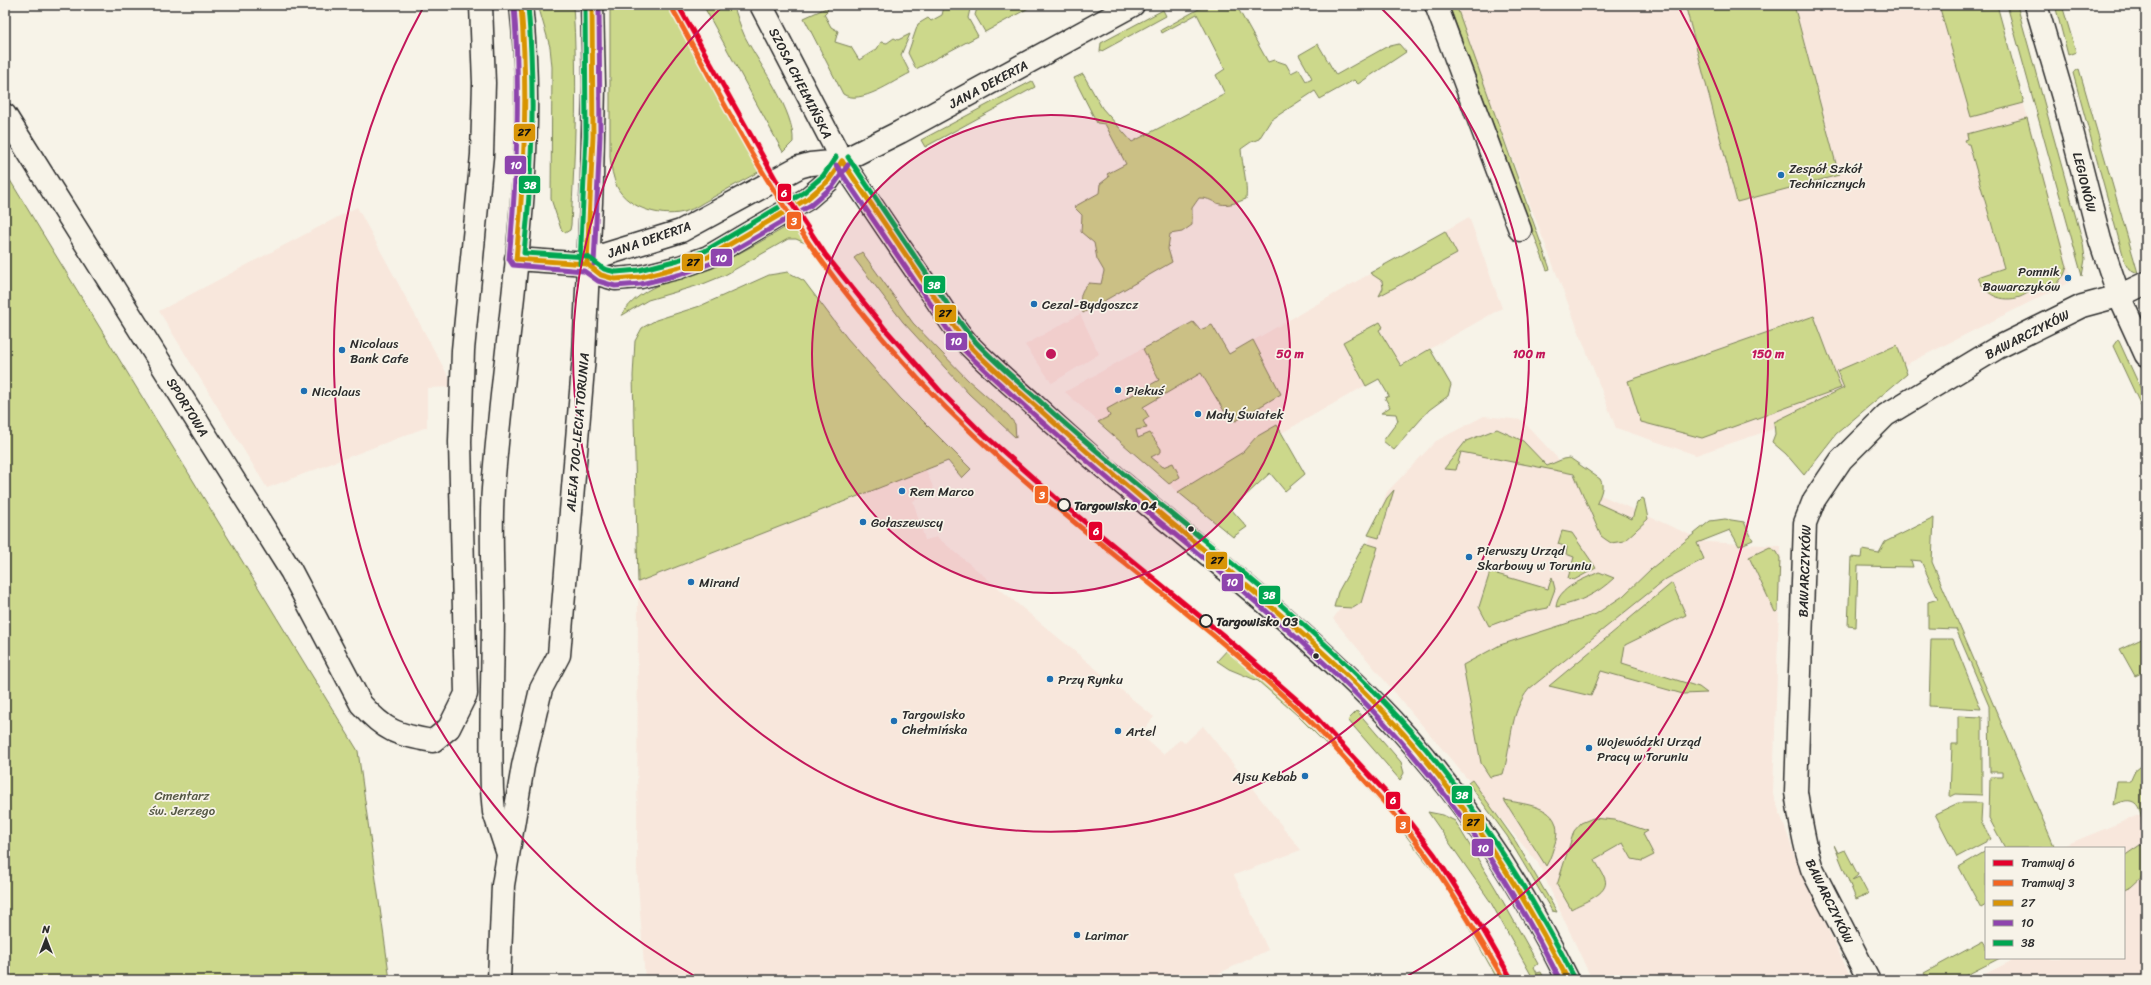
<svg xmlns="http://www.w3.org/2000/svg" width="2151" height="985" font-family="Sriracha,sans-serif">
<style>
.built{fill:#f8e7dc}
.green{fill:#ccd88b;stroke:#7c825b}
.lines{fill:none;stroke-linecap:round;stroke-linejoin:round}
.minor-casing{stroke:#2b2b2b;stroke-width:25}
.tertiary-casing{stroke:#2b2b2b;stroke-width:25}
.secondary-casing{stroke:#2b2b2b;stroke-width:25}
.minor{stroke:#f7f3e8;stroke-width:22}
.tertiary{stroke:#f7f3e8;stroke-width:22}
.secondary{stroke:#f7f3e8;stroke-width:22}
.bus-1-casing{stroke:#f7f3e8;stroke-width:8}
.bus-2-casing{stroke:#f7f3e8;stroke-width:8}
.bus-3-casing{stroke:#f7f3e8;stroke-width:8}
.bus-1{stroke:#d89406;stroke-width:5}
.bus-2{stroke:#8e44ad;stroke-width:5}
.bus-3{stroke:#00a651;stroke-width:5}
.tram-1-casing{stroke:#f7f3e8;stroke-width:8}
.tram-2-casing{stroke:#f7f3e8;stroke-width:8}
.tram-1{stroke:#e4002b;stroke-width:5}
.tram-2{stroke:#f26522;stroke-width:5}
.ring{fill:none;stroke:#c2185b;stroke-width:2}
.poi-dot{fill:#1f6fb2;stroke:#f7f3e8;stroke-width:1.5}
.stop-dot{fill:#f7f3e8;stroke:#2b2b2b;stroke-width:2}
.bus-dot{fill:#2b2b2b;stroke:#f7f3e8;stroke-width:1.5}
.labels{text-anchor:middle;stroke-width:3.5;stroke-linejoin:round;paint-order:stroke}
.street-label{font-size:13px;fill:#2b2b2b;stroke:#f7f3e8}
.poi-label{font-size:13px;fill:#2b2b2b;stroke:#f7f3e8;text-anchor:start}
.stop-label{font-size:13px;font-weight:bold;fill:#2b2b2b;stroke:#f7f3e8;text-anchor:start}
.park-label{font-size:13px;fill:#535643;stroke:#f7f3e8}
.centre{fill:#c2185b;stroke:#f7f3e8;stroke-width:2}
.ring-label{font-size:12px;text-anchor:middle;font-weight:bold;fill:#c2185b;stroke:#f7f3e8;stroke-width:3.5;stroke-linejoin:round;paint-order:stroke}
.line-badge{stroke:#f7f3e8;stroke-width:1.5}
.badge-label{font-size:11px;text-anchor:middle;font-weight:bold;fill:#fff}
.pale-badge-label{font-size:11px;text-anchor:middle;font-weight:bold;fill:#111}
</style>
<rect width="100%" height="100%" fill="#f7f3e8"/>
<filter id="ink" filterUnits="userSpaceOnUse"><feTurbulence type="fractalNoise" baseFrequency=".025" numOctaves="2"/><feDisplacementMap in="SourceGraphic" scale="8" xChannelSelector="R" yChannelSelector="G"/><feConvolveMatrix kernelMatrix="1 2 1 2 8 2 1 2 1" color-interpolation-filters="sRGB"/></filter>
<g filter="url(#ink)">
<g class="built">
<polygon points="1453,5 1997,5 2072,281 1788,424 1696,455 1616,428"/>
<polygon points="357,207 454,387 427,388 427,427 267,488 159,311"/>
<polygon points="1469,217 1502,308 1178,492 1065,392 1145,347 1172,387"/>
<polygon points="1080,314 1099,354 1052,383 1025,345"/>
<polygon points="1484,416 1522,420 1585,488 1706,542 1781,546 1773,794 1799,867 1852,980 1592,980 1538,863 1333,619 1349,596 1387,492 1436,441"/>
<polygon points="926,470 935,492 913,501 925,540 937,537 1154,717 1140,734 1163,754 1181,739 1185,743 1203,726 1301,850 1234,875 1268,950 1205,980 645,980 637,870 638,582"/>
<polygon points="2146,812 2146,980 1973,980 2017,958 2124,958 2124,848 2058,848"/>
</g>
<g class="green">
<path d="M538 5H573C578 78 575 151 571 225L570 230 565 233 561 229 551 199 552 67 550 47Z"/>
<path d="M610 5H672L762 170C744 180 726 190 708 200 702 203 694 209 687 211 665 219 628 209 617 187 613 177 611 168 610 157Z"/>
<path d="M703 5H733C737 15 740 26 745 37 760 65 795 112 793 142L783 152Z"/>
<polygon points="956,5 971,5 968,18 978,36 916,69 908,53 918,24 928,18 931,21 942,15 944,7 947,6 952,7"/>
<polygon points="978,5 1034,5 985,32 975,15"/>
<path d="M1206 5H1236L1268 62 1274 60 1286 64 1291 73 1299 69 1306 81 1312 78 1299 55 1318 44 1336 75 1386 47 1399 44 1406 52 1358 84 1354 80 1320 99 1315 91 1271 120 1259 139 1251 142 1241 149C1242 166 1248 182 1246 199 1238 202 1229 206 1220 204 1211 202 1211 198 1199 198L1192 208V225L1182 232 1170 234 1168 249 1172 262 1083 313C1079 301 1079 291 1089 283L1101 284 1104 271 1097 259 1094 243 1081 232 1082 215 1074 207 1099 193 1100 184 1109 177 1107 174 1126 164 1105 124 1097 123 1074 78 1083 74 1102 108 1132 142 1225 94 1216 75 1225 69 1197 14 1162 33 1161 30Z"/>
<polygon points="1449,5 1456,5 1550,269 1547,270"/>
<polygon points="1696,5 1794,5 1839,175 1737,202 1686,8"/>
<polygon points="1939,5 1997,5 2024,103 1971,117"/>
<polygon points="2007,5 2017,5 2083,243 2085,259 2082,276"/>
<polygon points="2055,5 2062,5 2076,52 2068,55"/>
<path d="M826 8 828 10 824 14 831 27 838 31 835 42 851 47 859 60 877 49 881 42 887 43 894 38 898 40 910 34 901 55 910 73C893 81 860 106 843 94L804 18Z"/>
<polygon points="1163,10 1166,16 1100,52 1101,43"/>
<polygon points="2079,69 2138,273 2129,269 2125,262 2073,73"/>
<polygon points="1032,81 1035,87 925,147 921,140"/>
<path d="M2027 118 2067 267 2064 275 2054 288C2041 281 2032 292 2020 297 2002 303 1984 295 1978 277L2004 268 1969 144H1967L1965 140 1968 139 1967 134Z"/>
<polygon points="5,172 358,751 390,980 5,980"/>
<path d="M796 221 809 241 805 243 796 239H788L725 275 703 284 648 300 621 316C642 281 686 278 721 262 747 250 771 236 796 221Z"/>
<polygon points="1445,231 1457,254 1379,296 1383,288 1382,281 1370,273"/>
<polygon points="862,252 913,323 968,380 1008,415 1015,424 1016,438 969,394 903,322 854,258"/>
<polygon points="788,272 804,281 847,338 900,398 971,469 962,478 948,461 638,582 633,376 635,341 642,328 656,320 700,306 769,275"/>
<polygon points="1814,316 1841,388 1702,438 1641,422 1628,381"/>
<polygon points="1193,322 1200,330 1212,325 1229,354 1253,340 1281,394 1236,421 1229,419 1201,373 1143,407 1149,417 1143,421 1147,428 1136,430 1138,438 1150,433 1161,449 1161,452 1151,457 1163,467 1173,463 1180,477 1169,484 1098,422 1110,416 1107,409 1159,380 1143,349"/>
<polygon points="1380,322 1383,327 1379,330 1401,366 1430,349 1451,385 1448,396 1429,410 1394,450 1383,441 1398,421 1396,414 1381,413 1390,407 1385,398 1389,396 1379,379 1366,386 1343,342"/>
<polygon points="2118,339 2146,400 2146,409 2142,408 2113,346"/>
<polygon points="1897,345 1907,374 1836,434 1804,475 1786,454 1772,442 1775,434 1774,422 1844,388 1837,371"/>
<polygon points="1277,425 1305,474 1285,491 1270,473 1231,509 1247,527 1233,537 1178,492 1243,452 1256,437"/>
<path d="M1497 429 1523 441 1547 466 1563 459 1570 458 1600 479C1605 487 1600 495 1597 503L1632 519 1637 503 1642 498 1644 499 1648 519 1624 541 1611 543 1605 539 1601 536 1574 474 1461 452 1456 470 1444 469 1466 441Z"/>
<polygon points="1394,490 1379,538 1368,535 1387,498"/>
<polygon points="1934,518 1932,562 2055,848 2005,848 1989,818 1990,777 2003,777 2003,772 1990,772 1989,706 1956,629 1928,628 1928,602 1938,599 1921,561 1911,560 1913,567 1858,566 1856,627 1848,626 1851,557 1861,558 1862,550 1879,553 1885,542"/>
<path d="M1725 519 1744 522 1753 540 1739 546 1730 530 1697 543 1704 559 1666 579 1529 689C1509 713 1512 745 1503 774L1490 777 1481 763 1463 665 1500 645 1596 614 1623 596 1652 568 1710 521Z"/>
<polygon points="1562,531 1572,533 1596,568 1574,580 1568,578 1574,557 1566,554 1567,547 1558,544"/>
<polygon points="1365,543 1378,547 1361,603 1353,608 1334,607 1338,592"/>
<polygon points="1770,547 1777,552 1780,558 1778,611 1775,612 1749,557"/>
<polygon points="1490,572 1548,589 1552,577 1555,589 1548,608 1527,612 1489,626 1479,607"/>
<path d="M1599 572 1614 578C1597 594 1580 602 1556 607 1558 587 1583 580 1599 572Z"/>
<polygon points="1672,583 1686,615 1625,645 1622,663 1699,687 1707,693 1683,694 1601,671 1591,696 1549,686"/>
<polygon points="2146,637 2146,671 2135,676 2120,649"/>
<polygon points="1931,639 1953,639 1981,709 1929,706"/>
<path d="M1229 648C1286 695 1339 745 1386 802L1381 804 1346 764 1297 715 1258 681 1229 669 1217 661Z"/>
<polygon points="1357,711 1401,762 1404,773 1400,780 1348,720"/>
<polygon points="1958,716 1982,717 1982,795 1956,794 1950,797 1952,744 1958,744"/>
<path d="M2146 762V823L2142 825C2141 803 2134 795 2113 805L2117 781H2130L2134 772Z"/>
<polygon points="1472,780 1516,842 1557,912 1552,911 1507,836 1468,783"/>
<path d="M1504 800C1528 805 1563 806 1556 840 1553 849 1551 858 1546 866Z"/>
<polygon points="1958,803 1982,803 1981,821 1991,839 1957,857 1935,814"/>
<polygon points="1428,812 1443,815 1455,821 1496,889 1538,964 1534,967 1537,973 1541,972 1545,980 1534,980 1490,901"/>
<path d="M1593 818 1615 820 1648 831 1643 834 1654 855 1642 861 1632 859 1623 843 1595 859C1597 866 1603 872 1605 879 1610 894 1581 903 1571 909L1557 885 1574 831 1581 823Z"/>
<path d="M1406 825C1444 874 1478 925 1506 980H1498L1449 892 1401 829Z"/>
<polygon points="1834,845 1838,853 1845,850 1858,875 1852,880 1859,877 1868,894 1856,899"/>
<polygon points="2140,845 2145,846 2146,849 2146,873 2131,887 2124,890 2124,856"/>
<polygon points="1986,851 1986,905 1981,908 1959,867"/>
<polygon points="1983,941 1986,946 1986,958 2000,958 1957,980 1924,980 1927,978 1924,973"/>
</g>
<g class="lines">
<g class="minor-casing">
<g id="minor">
<polyline points="761,5 842,161 900,132 1133,5"/>
<polyline points="1436,5 1520,230"/>
<path d="M5 115 291 571 361 704C385 731 397 735 433 741L449 728 466 694 460 442 463 350 482 155 484 83 481 5"/>
<path d="M1869 980 1812 869C1804 844 1800 818 1796 792L1805 523 1814 500 1841 460 1886 415 1997 348 2082 306 2119 296 2146 283"/>
</g>
</g>
<g class="tertiary-casing">
<g id="tertiary">
<polyline points="2036,5 2065,104 2100,240 2119,296 2146,355"/>
<path d="M842 161C871 204 899 247 929 289 942 307 953 328 968 344 988 365 1011 384 1033 404 1143 508 1269 596 1375 703 1454 783 1519 880 1568 980"/>
<polyline points="516,259 587,264 601,275 615,279 640,277 680,267 708,257 807,199 828,181 842,161"/>
<polyline points="587,264 600,256 681,231 799,167 810,164 842,161"/>
</g>
</g>
<g class="secondary-casing">
<g id="secondary">
<path d="M507 851 494 812 492 790C490 731 493 671 493 612 493 571 490 530 493 489 505 328 539 167 521 5"/>
<polyline points="499,980 503,885 523,766 541,689 559,655 584,356 592,180 594,85 592,5"/>
</g>
</g>
<use href="#minor" class="minor"/>
<use href="#tertiary" class="tertiary"/>
<use href="#secondary" class="secondary"/>
<g class="bus-1-casing">
<g id="bus-1">
<path d="M842 161C871 204 900 247 929 289 942 308 953 327 968 344 990 368 1017 389 1041 411 1150 511 1272 598 1375 703 1455 785 1516 879 1568 980"/>
<polyline points="516,259 587,264 601,275 615,279 640,277 680,267 708,257 807,199 828,181 842,161"/>
<path d="M516 259C525 174 528 90 521 5"/>
<polyline points="587,264 593,136 592,5"/>
</g>
</g>
<g class="bus-2-casing">
<g id="bus-2">
<path d="M514 6C521 91 517 174 509 259L513 265 584 271 598 281 615 286 641 284 682 274 712 263 811 205 833 186 848 165"/>
<path d="M836 165C865 208 894 251 923 293 937 312 948 334 965 351 986 372 1008 391 1030 411 1141 512 1267 602 1371 709 1449 789 1510 881 1560 980"/>
<polyline points="594,264 600,136 599,5"/>
</g>
</g>
<g class="bus-3-casing">
<g id="bus-3">
<path d="M528 5C535 88 533 170 524 253L588 257 604 269 616 272 639 270 678 260 705 251 803 193 823 176 836 157"/>
<path d="M848 157C877 200 905 243 935 286 948 304 959 324 974 340 995 363 1020 383 1043 404 1154 505 1278 592 1382 700 1461 782 1522 876 1574 977"/>
<polyline points="580,264 586,136 585,5"/>
</g>
</g>
<use href="#bus-1" class="bus-1"/>
<use href="#bus-2" class="bus-2"/>
<use href="#bus-3" class="bus-3"/>
<g class="tram-1-casing">
<polyline id="tram-1" points="678,5 776,180 825,254 886,330 941,392 979,430 1064,505 1224,636 1312,713 1391,798 1435,855 1485,933 1512,980"/>
</g>
<g class="tram-2-casing">
<path id="tram-2" d="M672 8C705 67 735 127 770 184 825 273 898 364 974 435 1080 534 1200 617 1306 717 1320 730 1332 745 1345 759 1375 791 1404 823 1429 859 1456 897 1480 939 1504 980"/>
</g>
<use href="#tram-1" class="tram-1"/>
<use href="#tram-2" class="tram-2"/>
</g>
</g>
<circle cx="1051" cy="354" r="239" fill="#c2185b" fill-opacity=".12"/>
<g class="ring">
<circle cx="1051" cy="354" r="239"/>
<path d="M1380 7A478 478 0 1 1 722 7"/>
<path d="M698 978A717 717 0 0 1 424 6M1678 6A717 717 0 0 1 1404 978"/>
</g>
<g class="poi-dot">
<circle cx="1781" cy="175" r="4"/>
<circle cx="2068" cy="278" r="4"/>
<circle cx="1034" cy="304" r="4"/>
<circle cx="342" cy="350" r="4"/>
<circle cx="1118" cy="390" r="4"/>
<circle cx="304" cy="391" r="4"/>
<circle cx="1198" cy="414" r="4"/>
<circle cx="902" cy="491" r="4"/>
<circle cx="863" cy="522" r="4"/>
<circle cx="1469" cy="557" r="4"/>
<circle cx="691" cy="582" r="4"/>
<circle cx="1050" cy="679" r="4"/>
<circle cx="894" cy="721" r="4"/>
<circle cx="1118" cy="731" r="4"/>
<circle cx="1589" cy="748" r="4"/>
<circle cx="1305" cy="776" r="4"/>
<circle cx="1077" cy="935" r="4"/>
</g>
<g class="stop-dot">
<circle cx="1064" cy="505" r="6"/>
<circle cx="1206" cy="621" r="6"/>
</g>
<g class="bus-dot">
<circle cx="1191" cy="529" r="3.5"/>
<circle cx="1316" cy="656" r="3.5"/>
</g>
<g class="labels">
<g class="street-label">
<text transform="translate(801 83) rotate(63)" y="5">SZOSA CHEŁMIŃSKA</text>
<text transform="translate(988 84) rotate(-28)" y="5">JANA DEKERTA</text>
<text transform="translate(2085 182) rotate(76)" y="5">LEGIONÓW</text>
<text transform="translate(649 239) rotate(-19)" y="5">JANA DEKERTA</text>
<text transform="translate(2027 334) rotate(-27)" y="5">BAWARCZYKÓW</text>
<text transform="translate(188 407) rotate(58)" y="5">SPORTOWA</text>
<text transform="translate(577 432) rotate(-85)" y="5">ALEJA 700-LECIA TORUNIA</text>
<text transform="translate(1804 571) rotate(-88)" y="5">BAWARCZYKÓW</text>
<text transform="translate(1830 901) rotate(64)" y="5">BAWARCZYKÓW</text>
</g>
<g class="poi-label">
<text x="1789" y="173">Zespół Szkół<tspan x="1789" dy="15">Technicznych</tspan></text>
<text x="2060" y="276" text-anchor="end">Pomnik<tspan x="2060" dy="15">Bawarczyków</tspan></text>
<text x="1042" y="309">Cezal-Bydgoszcz</text>
<text x="350" y="348">Nicolaus<tspan x="350" dy="15">Bank Cafe</tspan></text>
<text x="1126" y="395">Piekuś</text>
<text x="312" y="396">Nicolaus</text>
<text x="1206" y="419">Mały Światek</text>
<text x="910" y="496">Rem Marco</text>
<text x="871" y="527">Gołaszewscy</text>
<text x="1477" y="555">Pierwszy Urząd<tspan x="1477" dy="15">Skarbowy w Toruniu</tspan></text>
<text x="699" y="587">Mirand</text>
<text x="1058" y="684">Przy Rynku</text>
<text x="902" y="719">Targowisko<tspan x="902" dy="15">Chełmińska</tspan></text>
<text x="1126" y="736">Artel</text>
<text x="1597" y="746">Wojewódzki Urząd<tspan x="1597" dy="15">Pracy w Toruniu</tspan></text>
<text x="1297" y="781" text-anchor="end">Ajsu Kebab</text>
<text x="1085" y="940">Larimar</text>
</g>
<g class="stop-label">
<text x="1074" y="510">Targowisko 04</text>
<text x="1216" y="626">Targowisko 03</text>
</g>
<g class="park-label">
<text x="182" y="800">Cmentarz<tspan x="182" dy="15">św. Jerzego</tspan></text>
</g>
</g>
<circle cx="1051" cy="354" r="6" class="centre"/>
<g class="ring-label">
<text x="1290" y="358">50 m</text>
<text x="1529" y="358">100 m</text>
<text x="1768" y="358">150 m</text>
</g>
<g class="line-badge">
<rect x="513" y="123" width="23" height="19" rx="4" fill="#d89406"/>
<rect x="504" y="155" width="23" height="20" rx="4" fill="#8e44ad"/>
<rect x="518" y="175" width="23" height="19" rx="4" fill="#00a651"/>
<rect x="777" y="183" width="15" height="19" rx="4" fill="#e4002b"/>
<rect x="786" y="211" width="16" height="19" rx="4" fill="#f26522"/>
<rect x="710" y="248" width="23" height="19" rx="4" fill="#8e44ad"/>
<rect x="681" y="253" width="23" height="19" rx="4" fill="#d89406"/>
<rect x="923" y="275" width="23" height="19" rx="4" fill="#00a651"/>
<rect x="934" y="304" width="23" height="19" rx="4" fill="#d89406"/>
<rect x="945" y="332" width="23" height="19" rx="4" fill="#8e44ad"/>
<rect x="1034" y="485" width="15" height="19" rx="4" fill="#f26522"/>
<rect x="1088" y="521" width="15" height="20" rx="4" fill="#e4002b"/>
<rect x="1205" y="551" width="23" height="19" rx="4" fill="#d89406"/>
<rect x="1221" y="573" width="23" height="19" rx="4" fill="#8e44ad"/>
<rect x="1258" y="585" width="23" height="20" rx="4" fill="#00a651"/>
<rect x="1451" y="785" width="22" height="19" rx="4" fill="#00a651"/>
<rect x="1385" y="791" width="16" height="19" rx="4" fill="#e4002b"/>
<rect x="1462" y="813" width="23" height="19" rx="4" fill="#d89406"/>
<rect x="1395" y="815" width="16" height="19" rx="4" fill="#f26522"/>
<rect x="1471" y="838" width="23" height="19" rx="4" fill="#8e44ad"/>
</g>
<g class="badge-label">
<text x="516" y="169">10</text>
<text x="530" y="189">38</text>
<text x="784" y="197">6</text>
<text x="794" y="225">3</text>
<text x="721" y="262">10</text>
<text x="934" y="289">38</text>
<text x="956" y="345">10</text>
<text x="1042" y="499">3</text>
<text x="1096" y="535">6</text>
<text x="1232" y="586">10</text>
<text x="1269" y="599">38</text>
<text x="1462" y="799">38</text>
<text x="1393" y="804">6</text>
<text x="1403" y="829">3</text>
<text x="1483" y="852">10</text>
</g>
<g class="pale-badge-label">
<text x="524" y="136">27</text>
<text x="693" y="266">27</text>
<text x="945" y="317">27</text>
<text x="1217" y="564">27</text>
<text x="1473" y="826">27</text>
</g>
<rect width="2151" height="985" fill="none" stroke="#f7f3e8" stroke-width="20"/>
<rect x="10" y="10" width="2131" height="965" fill="none" stroke="#2b2b2b" stroke-width="1.5" filter="url(#ink)"/>
<rect x="1985" y="847" width="140" height="112" fill="#f7f3e8" stroke="#a5a39c"/>
<rect x="1993" y="860" width="20" height="6" fill="#e4002b" stroke="#a5a39c"/>
<text x="2021" y="867" font-size="12" fill="#2b2b2b">Tramwaj 6</text>
<rect x="1993" y="880" width="20" height="6" fill="#f26522" stroke="#a5a39c"/>
<text x="2021" y="887" font-size="12" fill="#2b2b2b">Tramwaj 3</text>
<rect x="1993" y="900" width="20" height="6" fill="#d89406" stroke="#a5a39c"/>
<text x="2021" y="907" font-size="12" fill="#2b2b2b">27</text>
<rect x="1993" y="920" width="20" height="6" fill="#8e44ad" stroke="#a5a39c"/>
<text x="2021" y="927" font-size="12" fill="#2b2b2b">10</text>
<rect x="1993" y="940" width="20" height="6" fill="#00a651" stroke="#a5a39c"/>
<text x="2021" y="947" font-size="12" fill="#2b2b2b">38</text>
<g transform="translate(46 939)" stroke="#f7f3e8" stroke-width="3" paint-order="stroke">
<path d="M0-3L7 15L0 10L-7 15Z" fill="#2b2b2b"/>
<text y="-6" font-size="11" font-weight="bold" text-anchor="middle" fill="#2b2b2b">N</text>
</g>
</svg>
